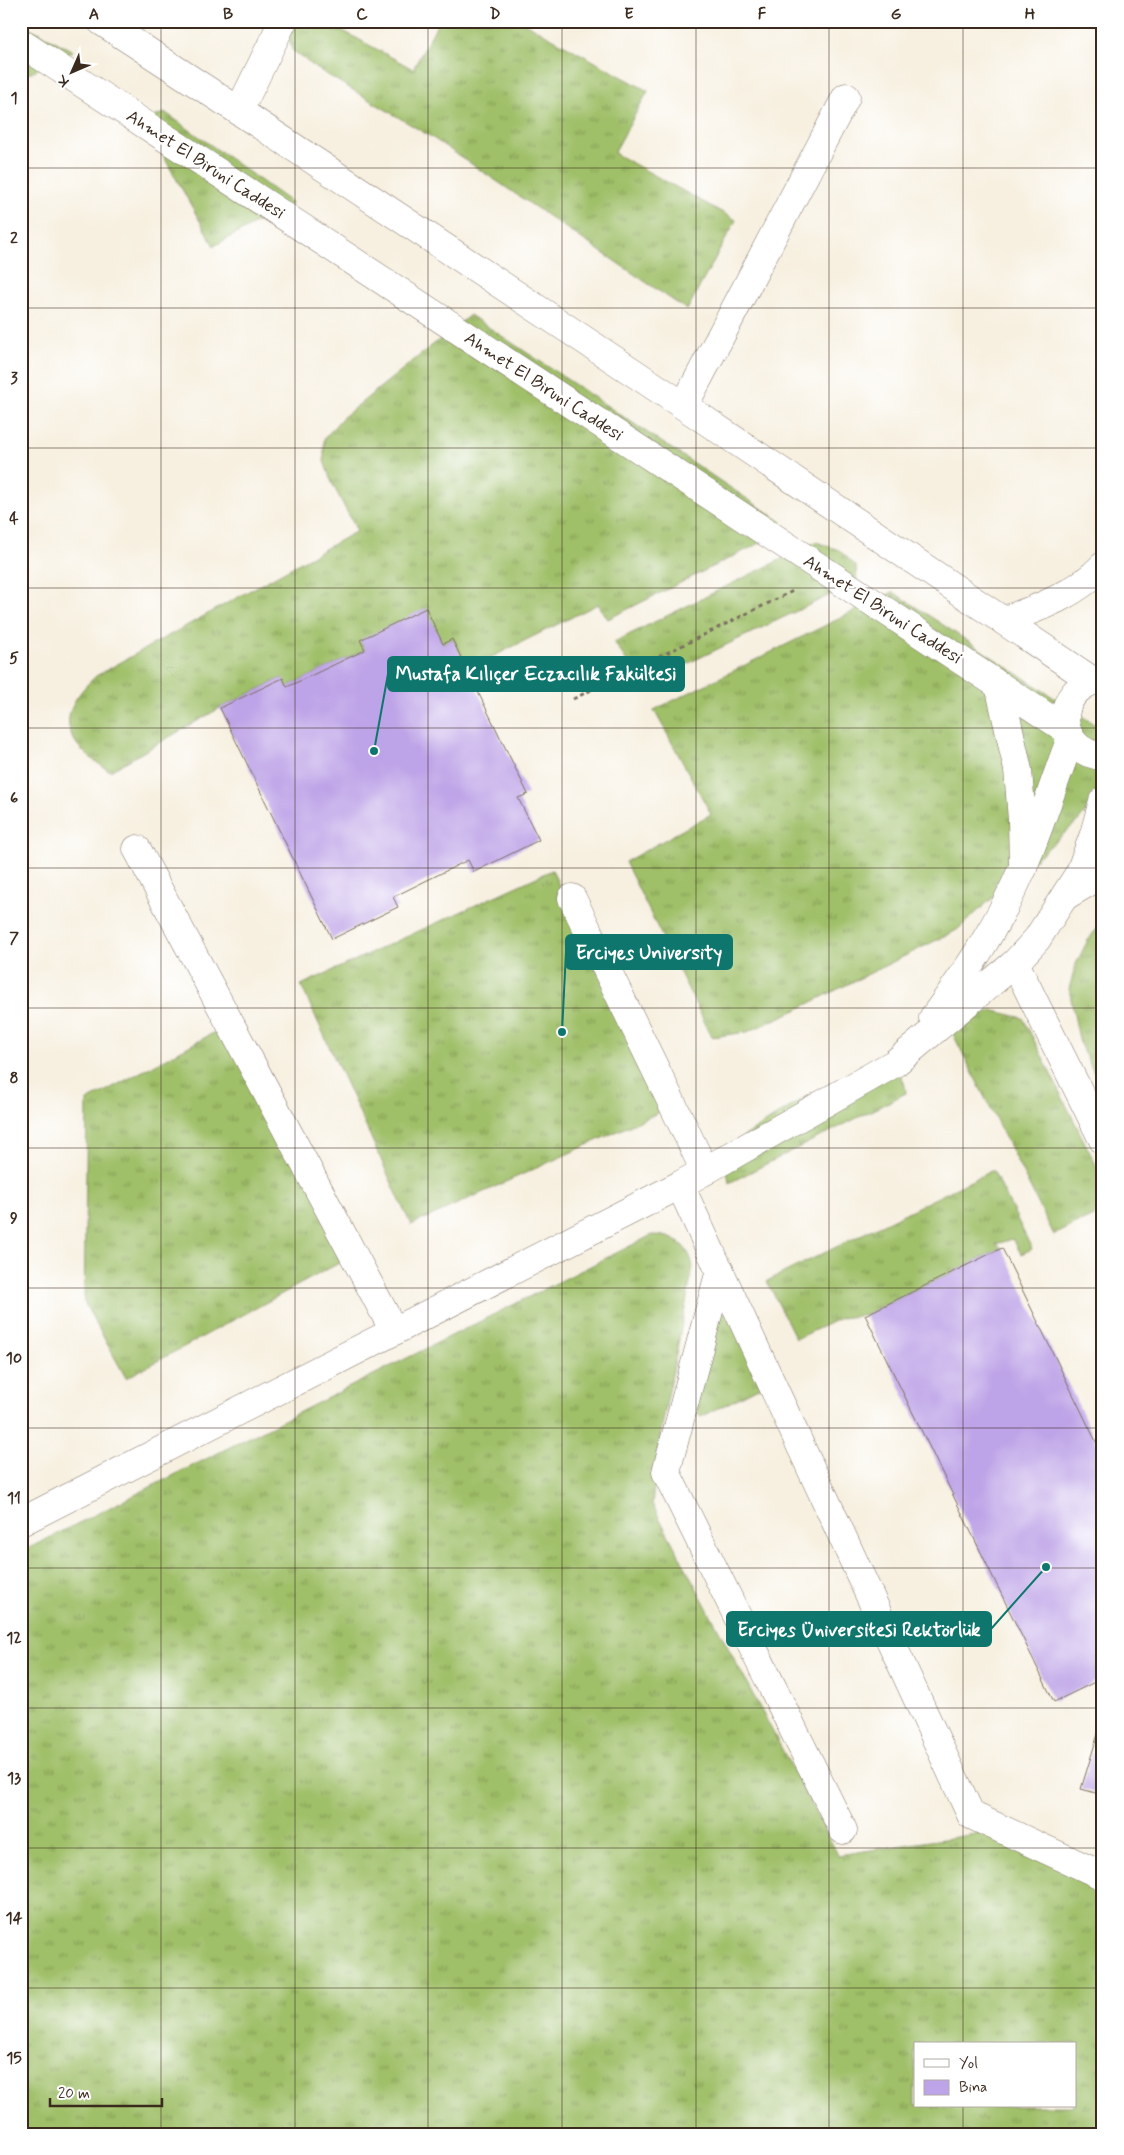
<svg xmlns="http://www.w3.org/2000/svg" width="1124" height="2155" font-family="Mynerve,sans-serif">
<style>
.grass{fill:url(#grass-tufts);stroke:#6d7443;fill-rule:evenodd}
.building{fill:#bda3e7}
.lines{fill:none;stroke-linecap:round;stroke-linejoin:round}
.street-casing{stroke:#7d6f62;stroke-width:29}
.secondary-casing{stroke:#7d6f62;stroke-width:29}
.path{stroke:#7d6f62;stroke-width:3;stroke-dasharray:4 4;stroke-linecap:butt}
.street{stroke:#fff;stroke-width:28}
.secondary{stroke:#fff;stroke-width:28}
.grid{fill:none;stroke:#3b2a1e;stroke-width:1;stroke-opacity:0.55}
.labels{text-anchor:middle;stroke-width:5;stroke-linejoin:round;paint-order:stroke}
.street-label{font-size:18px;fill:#3b2a1e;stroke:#fff}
.leader{fill:none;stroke:#0f766e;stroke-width:2}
.callout-dot{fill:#0f766e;stroke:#fff;stroke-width:2}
.callout{fill:#0f766e;stroke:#0f766e;stroke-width:2}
.callout-label{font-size:19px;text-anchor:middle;font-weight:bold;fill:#fff}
.neatline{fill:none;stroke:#3b2a1e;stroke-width:2}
.grid-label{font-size:16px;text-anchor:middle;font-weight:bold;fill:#3b2a1e}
</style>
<defs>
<pattern id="grass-tufts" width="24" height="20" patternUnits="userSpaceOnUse" patternTransform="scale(1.25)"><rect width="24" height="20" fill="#9fbf68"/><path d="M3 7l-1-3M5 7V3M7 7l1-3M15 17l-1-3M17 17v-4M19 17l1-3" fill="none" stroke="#839b55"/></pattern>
</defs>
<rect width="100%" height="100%" fill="#fff"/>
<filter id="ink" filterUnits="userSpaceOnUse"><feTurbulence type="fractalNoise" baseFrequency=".02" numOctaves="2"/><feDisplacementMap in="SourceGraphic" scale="10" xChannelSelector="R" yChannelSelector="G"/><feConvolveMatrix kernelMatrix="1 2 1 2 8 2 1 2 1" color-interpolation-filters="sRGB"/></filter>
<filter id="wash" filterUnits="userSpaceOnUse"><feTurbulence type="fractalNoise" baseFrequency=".0096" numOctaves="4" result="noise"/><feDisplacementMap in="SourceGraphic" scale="20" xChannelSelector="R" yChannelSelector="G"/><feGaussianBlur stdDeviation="1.12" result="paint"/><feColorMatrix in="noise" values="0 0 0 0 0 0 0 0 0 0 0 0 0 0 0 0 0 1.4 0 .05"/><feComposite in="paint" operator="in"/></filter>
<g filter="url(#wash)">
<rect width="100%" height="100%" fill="#f7f0e0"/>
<g class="grass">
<polygon points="287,21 325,21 413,69 439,21 521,21 648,91 614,153 736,220 687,310 433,138 316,68 292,50 286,24"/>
<polygon points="21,23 73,51 21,78"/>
<path d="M166 113 292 203 214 246 147 127C152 117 155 115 166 113Z"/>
<path d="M470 315 782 522 776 535 608 619 598 604 468 669 453 639 443 644 426 609 360 641 365 650 287 687 282 678 220 708 110 771C63 743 53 715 96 676L357 531 332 483 324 461V439L341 419Z"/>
<polygon points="816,542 839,550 856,566 857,582 643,685 614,642"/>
<polygon points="893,592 1103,730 1103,792 1078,821 957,930 796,1010 747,1032 712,1037 625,862 711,814 654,710"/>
<polygon points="552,870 662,1111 411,1225 301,985"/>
<polygon points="1103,921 1103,1091 1080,1044 1069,989 1076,964 1088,940"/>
<polygon points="991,1010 1023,1018 1103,1179 1103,1211 1054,1235 951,1030"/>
<polygon points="230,1024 354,1255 126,1378 84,1302 87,1101"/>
<path d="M885 1057C897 1069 905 1077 906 1093L729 1183 727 1170 729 1146 806 1097Z"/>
<polygon points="993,1170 1032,1249 1021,1254 1013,1239 996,1244 1002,1248 865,1315 841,1318 796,1339 767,1281"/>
<path d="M652 1235C674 1235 689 1245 693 1267L660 1437 652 1504 838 1855 983 1833 1103 1876V2134H21V1552ZM915 2044H1075V2106H915Z"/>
<polygon points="717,1288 764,1385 701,1417 688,1405"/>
</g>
<g id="blocks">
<g class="building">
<polygon points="426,608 443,644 452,639 528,794 518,798 539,840 474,872 468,860 393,897 398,907 332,939 220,708 283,678 287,687 365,650 360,640"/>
<polygon points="1002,1248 1103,1456 1103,1678 1054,1702 865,1315"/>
<polygon points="1102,1721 1103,1721 1103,1795 1081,1789"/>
</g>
</g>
</g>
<g filter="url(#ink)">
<use href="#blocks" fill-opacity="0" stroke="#7d6f62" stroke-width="1"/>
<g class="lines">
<g class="street-casing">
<g id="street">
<polyline points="239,111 283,21"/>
<polyline points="684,406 846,97"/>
<polyline points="137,849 394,1331"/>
<polyline points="572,898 705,1171"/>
<polyline points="1015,963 1103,1140"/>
<path d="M933 1018C968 970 1000 922 1023 867 1041 825 1054 781 1071 738"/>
<polyline points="680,1185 971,1815 1103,1876"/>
<polyline points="720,1270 666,1472 843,1830"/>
<polyline points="21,1522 680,1185 895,1063 1015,963 1037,939 1080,872 1094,834 1103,801"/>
</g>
</g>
<g class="secondary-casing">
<g id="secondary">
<polyline points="101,21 239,111 684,406 1093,681"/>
<polyline points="21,43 1067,730"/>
<path d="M1004 620C1040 608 1076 594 1103 566"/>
<path d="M1103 679C1052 685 1053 753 1103 756"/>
<polyline points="999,685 1018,770 1022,820 1023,869"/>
<polyline points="1067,895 1103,874"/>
</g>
</g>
<polyline class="path" points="573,699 795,590"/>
<use href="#street" class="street"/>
<use href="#secondary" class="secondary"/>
</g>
</g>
<path class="grid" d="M161 21V2134M295 21V2134M428 21V2134M562 21V2134M696 21V2134M829 21V2134M963 21V2044M21 168H1103M21 308H1103M21 448H1103M21 588H1103M21 728H1103M21 868H1103M21 1008H1103M21 1148H1103M21 1288H1103M21 1428H1103M21 1568H1103M21 1708H1103M21 1848H1103M21 1988H1103M963 2106V2134"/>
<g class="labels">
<g class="street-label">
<text transform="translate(206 164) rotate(33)" y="6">Ahmet El Biruni Caddesi</text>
<text transform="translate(544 386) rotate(33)" y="6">Ahmet El Biruni Caddesi</text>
<text transform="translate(883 609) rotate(33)" y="6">Ahmet El Biruni Caddesi</text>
</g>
</g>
<path class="leader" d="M374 751L388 674M562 1032L566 952M1046 1567L991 1629"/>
<g class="callout-dot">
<circle cx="374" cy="751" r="5"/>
<circle cx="562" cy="1032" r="5"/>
<circle cx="1046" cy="1567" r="5"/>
</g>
<g class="callout">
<rect x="388" y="657" width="296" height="34" rx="5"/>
<rect x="566" y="935" width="166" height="34" rx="5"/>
<rect x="727" y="1612" width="264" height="34" rx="5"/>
</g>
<g class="callout-label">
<text x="536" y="680">Mustafa Kılıçer Eczacılık Fakültesi</text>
<text x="649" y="959">Erciyes University</text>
<text x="859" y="1636">Erciyes Üniversitesi Rektörlük</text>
</g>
<rect width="1124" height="2155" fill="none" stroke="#fff" stroke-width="55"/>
<rect x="914" y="2042" width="162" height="65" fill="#ffffff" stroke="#b1aaa5"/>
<rect x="924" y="2059" width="25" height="8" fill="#ffffff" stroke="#b1aaa5"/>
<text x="959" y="2068" font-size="15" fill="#3b2a1e">Yol</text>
<rect x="924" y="2080" width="25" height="15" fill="#bda3e7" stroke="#b1aaa5"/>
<text x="959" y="2092" font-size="15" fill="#3b2a1e">Bina</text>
<g transform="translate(72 72) rotate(225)" stroke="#ffffff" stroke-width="4" paint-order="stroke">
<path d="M0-4L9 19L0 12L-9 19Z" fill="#3b2a1e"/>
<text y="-8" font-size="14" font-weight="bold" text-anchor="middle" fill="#3b2a1e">K</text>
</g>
<path d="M50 2098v8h112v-8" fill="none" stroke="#3b2a1e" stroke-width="2.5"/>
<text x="58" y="2098" font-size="15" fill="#3b2a1e" stroke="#ffffff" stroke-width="4" paint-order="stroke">20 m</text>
<rect x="28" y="28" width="1068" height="2100" class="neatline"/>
<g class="grid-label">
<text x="94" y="19">A</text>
<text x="228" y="19">B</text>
<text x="362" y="19">C</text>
<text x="495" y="19">D</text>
<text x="629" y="19">E</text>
<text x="762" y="19">F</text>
<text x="896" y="19">G</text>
<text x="1030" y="19">H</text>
<text x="14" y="103">1</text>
<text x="14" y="243">2</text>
<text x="14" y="383">3</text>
<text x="14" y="523">4</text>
<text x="14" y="663">5</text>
<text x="14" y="803">6</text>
<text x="14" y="943">7</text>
<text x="14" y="1083">8</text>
<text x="14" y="1223">9</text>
<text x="14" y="1363">10</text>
<text x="14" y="1503">11</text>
<text x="14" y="1643">12</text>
<text x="14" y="1783">13</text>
<text x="14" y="1923">14</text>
<text x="14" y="2063">15</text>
</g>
</svg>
